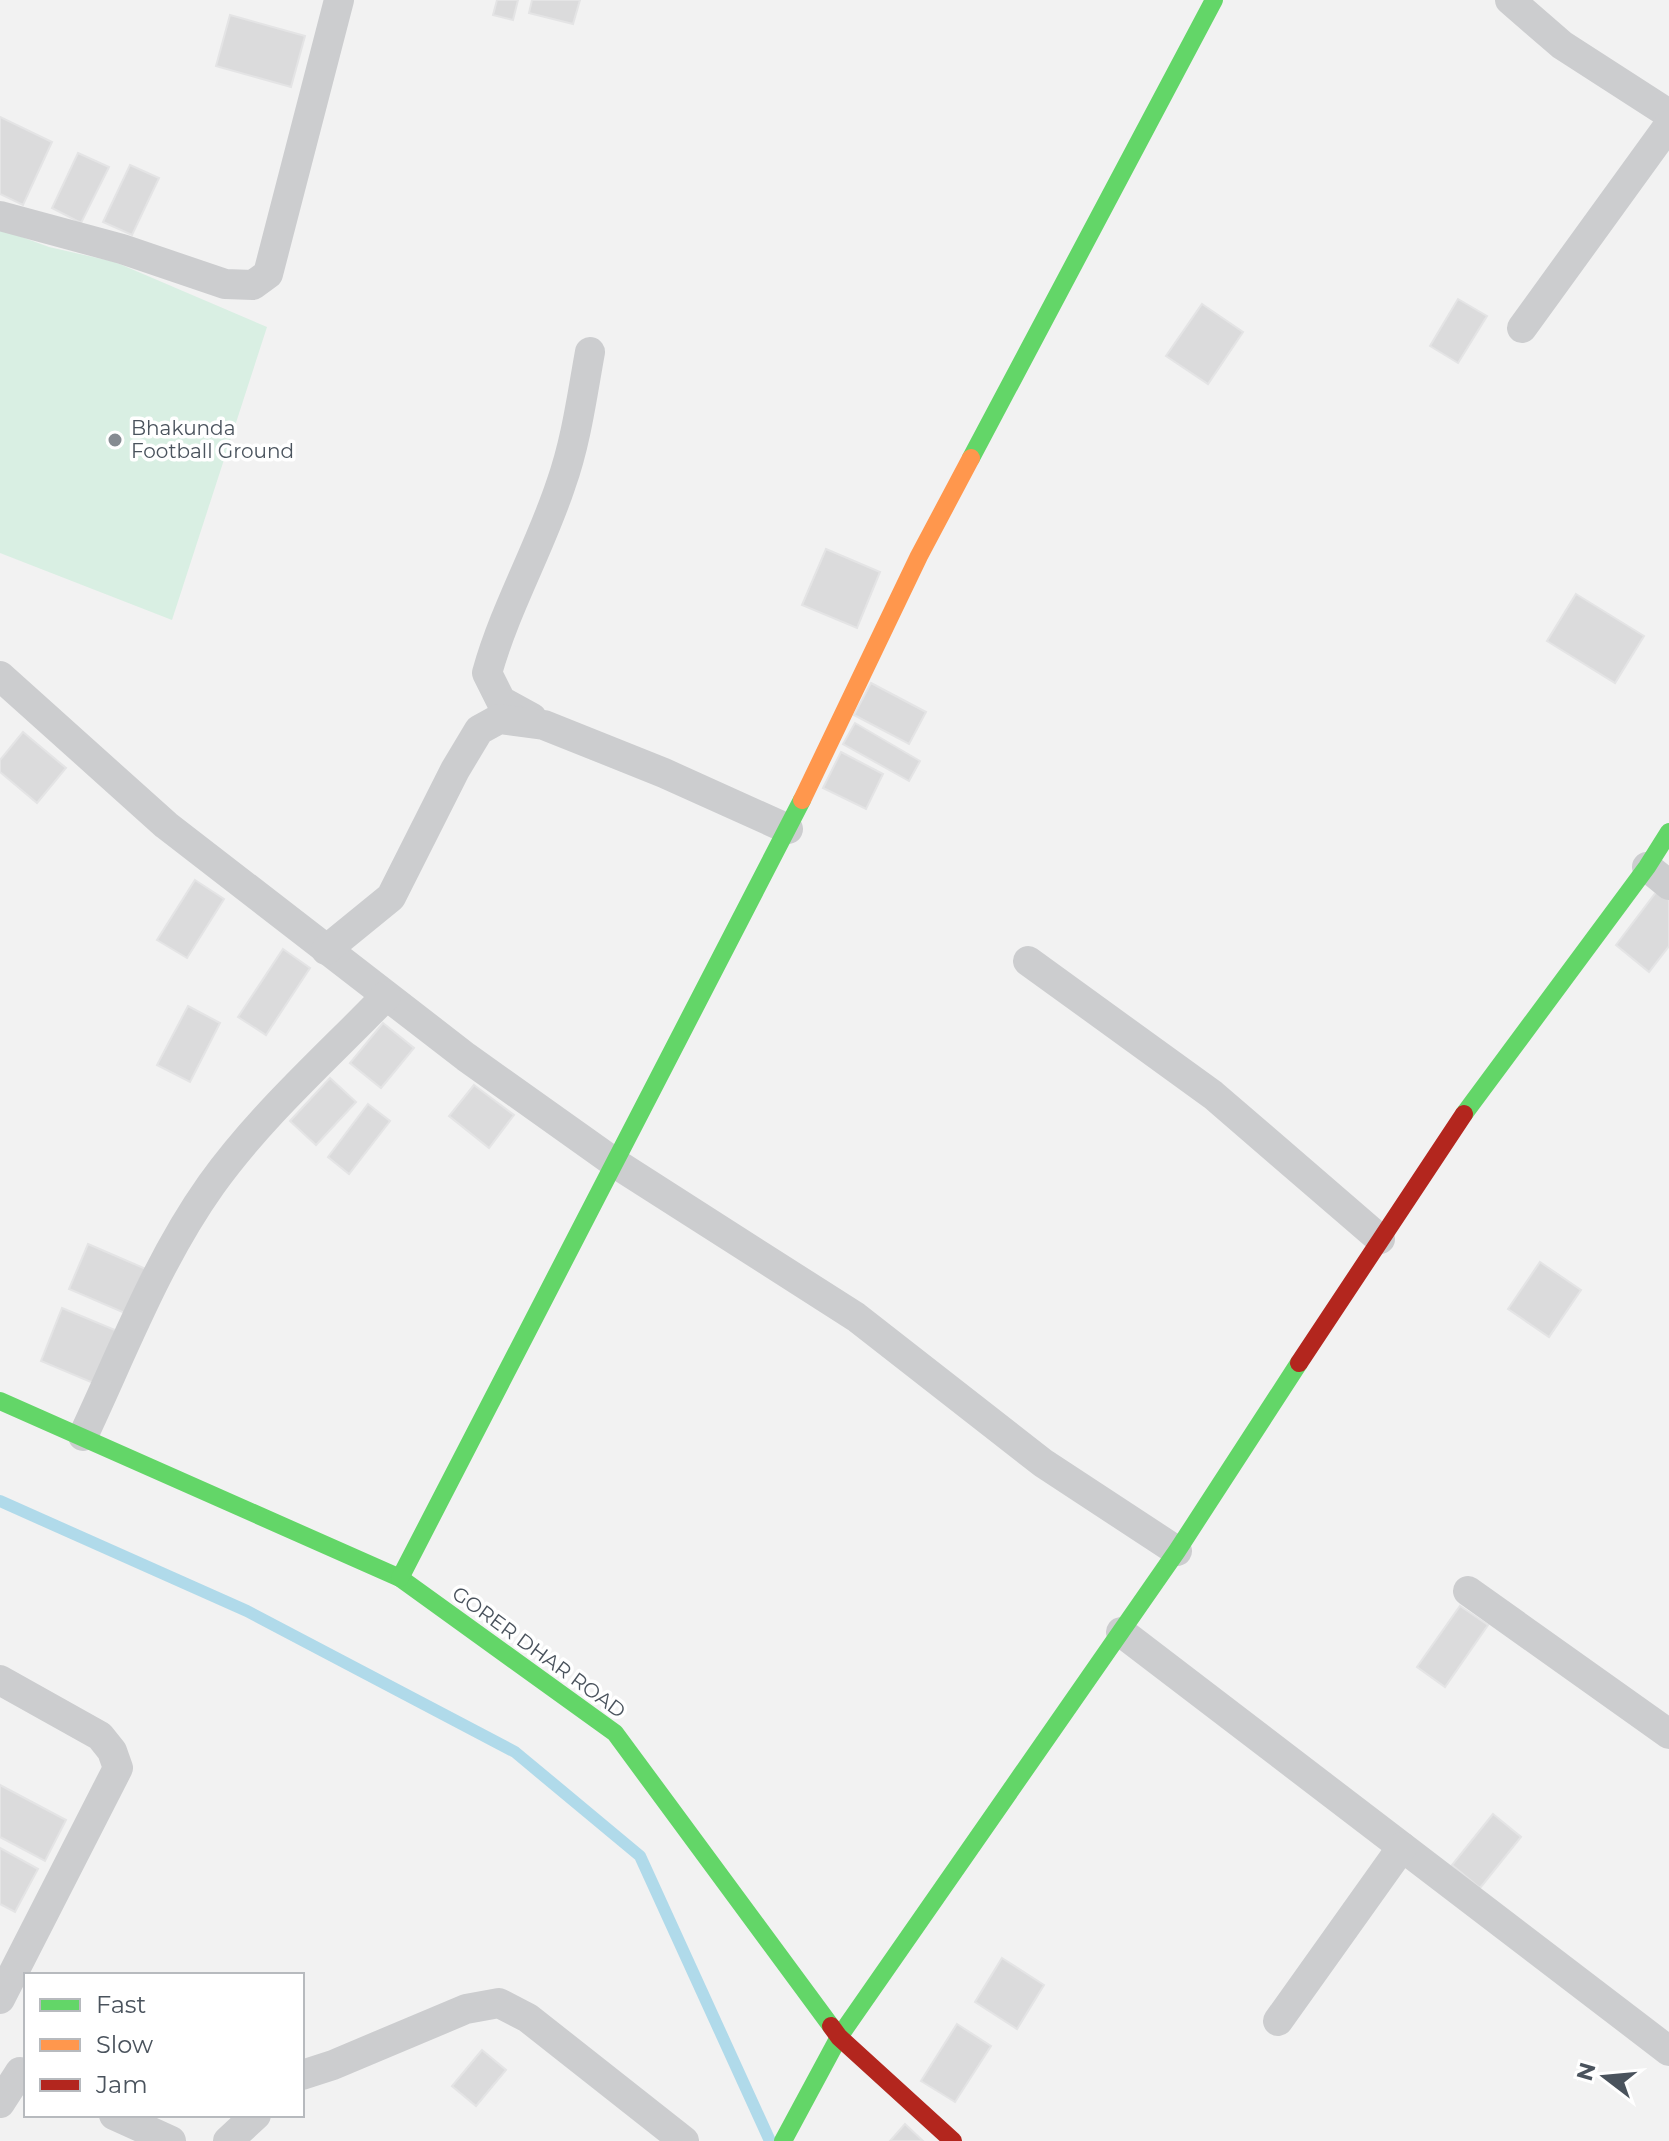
<svg xmlns="http://www.w3.org/2000/svg" width="1669" height="2141" font-family="Montserrat,sans-serif">
<style>
.green{fill:#d9efe3}
.lines{fill:none;stroke-linecap:round;stroke-linejoin:round}
.stream{stroke:#b0daea;stroke-width:12}
.building{fill:#dbdbdc;stroke:#e4e4e5;stroke-width:2}
.street{stroke:#cccdcf;stroke-width:30}
.fast{stroke:#63d668;stroke-width:18}
.slow{stroke:#ff974d;stroke-width:18}
.jam{stroke:#b3261e;stroke-width:18}
.poi-dot{fill:#858b91;stroke:#fff;stroke-width:3}
.labels{text-anchor:middle;stroke-width:7;stroke-linejoin:round;paint-order:stroke}
.poi-label{font-size:20px;fill:#4a535d;stroke:#fff;text-anchor:start}
.street-label{font-size:20px;fill:#4a535d;stroke:#fff}
</style>
<rect width="100%" height="100%" fill="#f2f2f2"/>
<polygon class="green" points="0,229 49,247 115,262 267,327 172,620 0,553"/>
<g class="lines">
<polyline class="stream" points="0,1501 247,1611 515,1752 640,1856 770,2141"/>
</g>
<g class="building">
<polygon points="497,0 518,0 513,20 493,15"/>
<polygon points="532,0 580,0 573,24 529,13"/>
<polygon points="230,15 305,36 291,87 216,66"/>
<polygon points="0,117 52,142 23,205 0,194"/>
<polygon points="78,153 109,167 81,223 52,208"/>
<polygon points="130,165 159,178 132,235 103,222"/>
<polygon points="1458,299 1487,316 1458,363 1430,346"/>
<polygon points="1202,304 1243,332 1208,384 1166,356"/>
<polygon points="826,549 880,572 857,628 802,605"/>
<polygon points="1576,594 1644,636 1615,683 1547,641"/>
<polygon points="871,683 926,712 909,744 854,715"/>
<polygon points="855,723 920,761 909,781 843,744"/>
<polygon points="23,732 66,768 37,803 0,772 0,760"/>
<polygon points="841,752 883,774 866,809 823,788"/>
<polygon points="195,880 224,899 187,958 157,940"/>
<polygon points="1657,891 1669,900 1669,946 1649,972 1616,945"/>
<polygon points="283,949 310,968 266,1035 238,1017"/>
<polygon points="188,1006 220,1023 190,1082 157,1065"/>
<polygon points="383,1023 414,1048 381,1088 350,1063"/>
<polygon points="330,1078 356,1102 316,1145 290,1121"/>
<polygon points="474,1085 514,1115 489,1148 449,1116"/>
<polygon points="368,1104 390,1121 349,1174 328,1157"/>
<polygon points="88,1244 146,1269 127,1314 69,1289"/>
<polygon points="1540,1262 1581,1290 1549,1337 1508,1309"/>
<polygon points="62,1308 127,1335 105,1388 41,1361"/>
<polygon points="1460,1606 1488,1625 1445,1687 1417,1667"/>
<polygon points="0,1785 66,1820 45,1861 0,1837"/>
<polygon points="1493,1814 1521,1837 1480,1888 1452,1865"/>
<polygon points="0,1848 38,1869 15,1912 0,1904"/>
<polygon points="1002,1958 1044,1985 1017,2029 975,2002"/>
<polygon points="957,2024 991,2046 955,2102 921,2081"/>
<polygon points="482,2050 506,2070 476,2106 452,2086"/>
<polygon points="905,2124 923,2141 890,2141"/>
</g>
<g class="lines">
<g class="street">
<polyline points="1510,0 1562,45 1669,114"/>
<polyline points="0,216 122,249 225,284 253,285 268,274 339,0"/>
<polyline points="1522,328 1669,125"/>
<polyline points="0,676 166,825 466,1057 615,1163 856,1317 1043,1463 1177,1551"/>
<path d="M532 718 501 701 487 673C505 608 540 548 561 484 576 442 582 396 590 352"/>
<polyline points="1647,867 1669,885"/>
<polyline points="326,950 391,897 455,770 479,730 499,719 544,725 664,773 788,829"/>
<polyline points="1028,961 1213,1095 1380,1239"/>
<path d="M83 1436C123 1351 157 1261 211 1185 261 1115 327 1057 386 996"/>
<polyline points="1468,1591 1669,1734"/>
<polyline points="1121,1632 1669,2051"/>
<polyline points="0,1680 100,1736 112,1751 118,1768 0,1999"/>
<polyline points="1278,2021 1402,1847"/>
<polyline points="302,2075 333,2065 466,2009 499,2003 528,2018 684,2141"/>
<polyline points="0,2103 20,2072"/>
<polyline points="114,2115 171,2141"/>
<polyline points="228,2141 256,2115"/>
</g>
<g class="fast">
<polyline points="971,458 1214,0"/>
<polyline points="1464,1114 1647,867 1669,832"/>
<polyline points="0,1401 400,1578 615,1733 831,2026"/>
<polyline points="400,1578 802,800"/>
<polyline points="783,2141 839,2037 1177,1551 1299,1363"/>
</g>
<polyline class="slow" points="802,800 919,556 971,458"/>
<g class="jam">
<polyline points="1299,1363 1464,1114"/>
<polyline points="831,2026 839,2037 953,2141"/>
</g>
</g>
<circle class="poi-dot" cx="115" cy="440" r="8"/>
<g class="labels">
<g class="poi-label">
<text x="131" y="435">Bhakunda<tspan x="131" dy="23">Football Ground</tspan></text>
</g>
<g class="street-label">
<text transform="translate(539 1652) rotate(36)" y="7">GORER DHAR ROAD</text>
</g>
</g>
<rect x="24" y="1973" width="280" height="144" fill="#ffffff" stroke="#b7babe" stroke-width="2"/>
<rect x="40" y="1999" width="40" height="12" fill="#63d668" stroke="#b7babe" stroke-width="2"/>
<text x="96" y="2013" font-size="24" fill="#4a535d">Fast</text>
<rect x="40" y="2039" width="40" height="12" fill="#ff974d" stroke="#b7babe" stroke-width="2"/>
<text x="96" y="2053" font-size="24" fill="#4a535d">Slow</text>
<rect x="40" y="2079" width="40" height="12" fill="#b3261e" stroke="#b7babe" stroke-width="2"/>
<text x="96" y="2093" font-size="24" fill="#4a535d">Jam</text>
<g transform="translate(1605 2077) rotate(286)" stroke="#ffffff" stroke-width="6" paint-order="stroke">
<path d="M0-6L14 30L0 20L-14 30Z" fill="#4a535d"/>
<text y="-12" font-size="22" font-weight="bold" text-anchor="middle" fill="#4a535d">N</text>
</g>
</svg>
